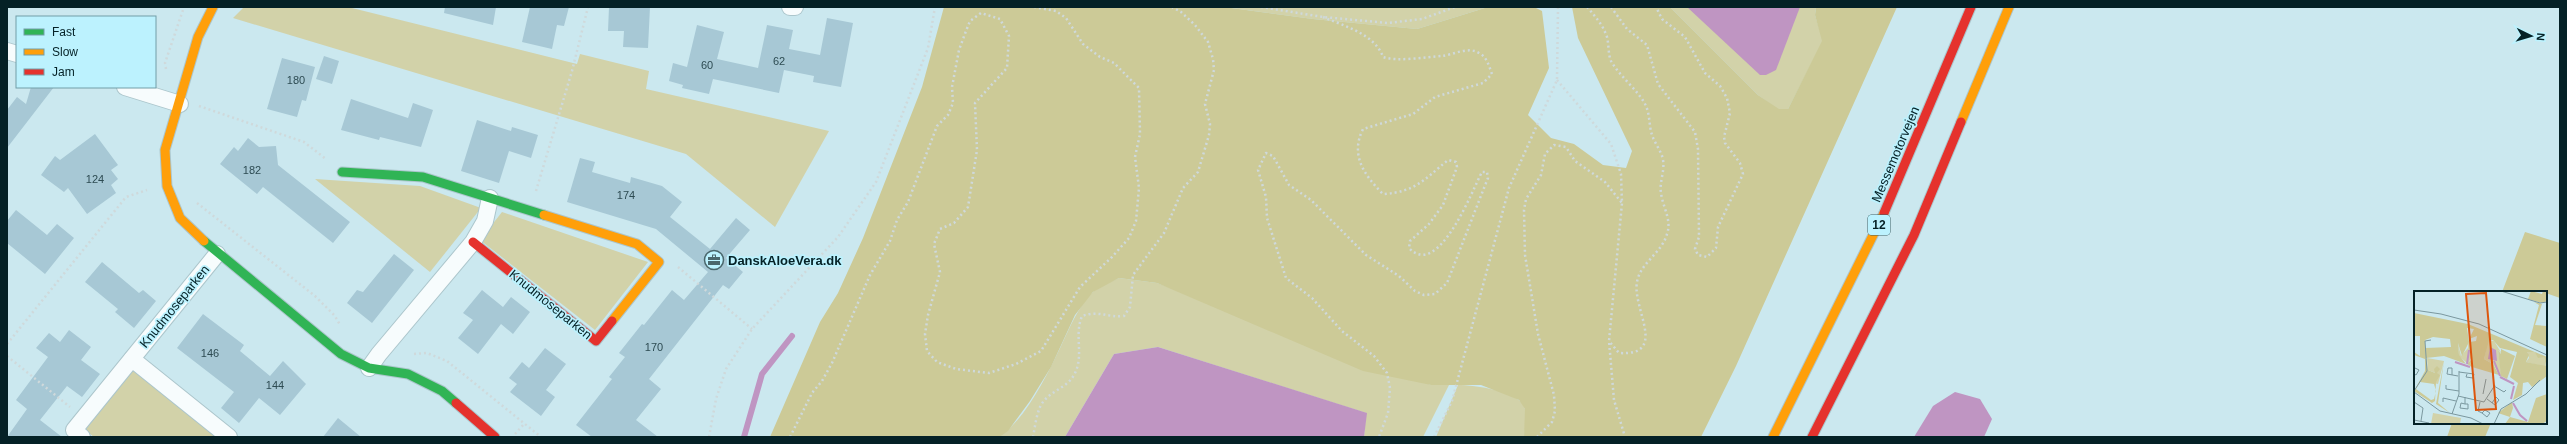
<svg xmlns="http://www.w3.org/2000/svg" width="2567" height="444" font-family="Arial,sans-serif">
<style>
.green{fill:#d2d2a9}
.forest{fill:#ccca97}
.water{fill:#bf95c2}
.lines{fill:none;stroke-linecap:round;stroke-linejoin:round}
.stream{stroke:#bf95c2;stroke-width:6}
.building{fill:#a7c8d5}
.street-casing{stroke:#acc6cc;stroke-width:18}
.fast-casing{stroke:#acc6cc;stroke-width:11}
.slow-casing{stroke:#acc6cc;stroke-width:11}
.jam-casing{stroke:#acc6cc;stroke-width:11}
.path{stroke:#cfd9db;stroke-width:2.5;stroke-dasharray:2 3;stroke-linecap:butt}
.street{stroke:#f7fcfd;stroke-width:16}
.fast{stroke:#30b455;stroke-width:9}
.slow{stroke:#ff9f0a;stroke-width:9}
.jam{stroke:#e5322d;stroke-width:9}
.labels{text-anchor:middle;stroke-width:3.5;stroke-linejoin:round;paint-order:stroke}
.number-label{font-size:11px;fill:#2d4b52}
.shield{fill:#bcf2fe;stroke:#3b6067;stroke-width:1}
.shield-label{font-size:12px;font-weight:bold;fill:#042126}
.street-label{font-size:13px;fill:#042126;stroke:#bcf2fe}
.poi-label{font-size:13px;font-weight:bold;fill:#042126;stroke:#bcf2fe;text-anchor:start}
.inset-river{fill:none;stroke:#bf95c2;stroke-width:2}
.inset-road{fill:none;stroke:#7b989f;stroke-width:1}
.view{fill:#dd560d;fill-opacity:0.15;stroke:#dd560d;stroke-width:2}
.inset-edge{fill:none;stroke:#042126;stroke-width:2}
</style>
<rect width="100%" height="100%" fill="#cbe8ef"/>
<g class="green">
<polygon points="244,7 348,7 577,64 580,54 649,71 646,89 829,131 775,227 686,154 233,18"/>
<polygon points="1224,7 1488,7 1417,29 1313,19"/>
<polygon points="1670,7 1816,7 1815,15 1823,41 1788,109 1779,110 1758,95"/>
<polygon points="315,179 420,186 481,208 430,272"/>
<polygon points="502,212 648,262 595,330 480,240"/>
<path d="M1119 278 1157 283 1431 385H1449L1423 437H1364L1366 413 1158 347 1114 354 1065 437H1000C1028 415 1046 377 1061 346 1070 327 1078 307 1092 293 1099 286 1111 282 1119 278Z"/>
<polygon points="133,370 217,437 94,437 85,430"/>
<path d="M1458 385C1474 385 1521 391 1525 409 1527 417 1525 429 1524 437H1436Z"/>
</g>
<g class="forest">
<polygon points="944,7 1224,7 1313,19 1417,29 1488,7 1534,7 1542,11 1549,68 1528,115 1551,138 1574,144 1603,165 1626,168 1632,151 1578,38 1572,7 1670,7 1758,95 1779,109 1788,109 1822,41 1815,15 1816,7 1897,7 1736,366 1701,437 1524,437 1525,409 1519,400 1481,385 1431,385 1363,371 1157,283 1119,278 1093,292 1075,315 1051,367 1030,401 1008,431 1000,437 770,437 820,322 838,293 863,238 922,87"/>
<polygon points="2525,232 2560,243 2560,298 2540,291 2502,292"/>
<polygon points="2452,423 2491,423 2485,437 2447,437"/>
</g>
<g class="water">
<polygon points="1687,7 1800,7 1776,70 1766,75 1760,75"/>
<polygon points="1158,347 1367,413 1364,437 1065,437 1114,354"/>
<polygon points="1955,392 1980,399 1992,419 1984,437 1914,437 1933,406"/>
</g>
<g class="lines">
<polyline class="stream" points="744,437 762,374 792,336"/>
</g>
<g class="building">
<polygon points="445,7 496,7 493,25 444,13"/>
<polygon points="530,7 569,7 564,26 557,25 552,49 522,42"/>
<polygon points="609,7 650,7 648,48 623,47 624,31 608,31"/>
<polygon points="827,18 853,23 841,87 813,82 814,76 784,70 779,93 713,79 709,94 682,88 683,85 669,81 673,63 687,67 697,25 724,32 717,59 758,68 767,25 793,30 789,49 820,55"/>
<polygon points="324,56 339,61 332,84 316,79"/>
<polygon points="282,58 315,67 306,101 302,100 297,117 267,109"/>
<polygon points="31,87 54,87 7,148 7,110 17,97 26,104"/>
<polygon points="351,99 408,118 413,103 433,110 421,147 380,137 379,140 341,130"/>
<polygon points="477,120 511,131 512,127 538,135 531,158 509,151 499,183 461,171"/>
<polygon points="95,134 118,165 111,170 118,179 111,185 116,193 87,214 68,188 64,192 41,175 55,156 60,160"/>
<polygon points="248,138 259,147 276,146 278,165 350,222 333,243 263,187 257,194 220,164 234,147 238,151"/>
<polygon points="580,158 595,162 592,172 630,183 631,177 662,186 682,202 670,217 710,249 736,218 750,230 726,258 743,272 729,289 723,285 649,379 661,389 636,420 658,437 592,437 576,425 612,379 609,377 625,357 619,353 642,324 644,325 672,290 684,300 708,272 656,229 567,202"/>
<polygon points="16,210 47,235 57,224 74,238 45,274 7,243 7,221"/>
<polygon points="394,254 414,270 372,323 347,303 357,290 363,292"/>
<polygon points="102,262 139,293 143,290 156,301 134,328 115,312 118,309 85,282"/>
<polygon points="482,290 503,307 511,297 530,312 513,334 501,324 478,354 458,338 473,320 463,313"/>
<polygon points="203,314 244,345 240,351 270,376 283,361 306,384 280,415 259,398 239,423 221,408 234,392 177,348"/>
<polygon points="69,330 91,347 81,360 100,374 82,397 67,386 40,420 62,437 7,437 27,409 16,400 48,357 36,348 49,333 60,342"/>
<polygon points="545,348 566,364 546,390 555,397 541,416 510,392 517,384 509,378 522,362 529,368"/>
<polygon points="338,418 361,437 323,437"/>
</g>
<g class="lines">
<g class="street-casing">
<g id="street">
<polyline points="790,7 795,7"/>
<polyline points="7,51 17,54"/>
<polyline points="125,87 180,104"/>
<polyline points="132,359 229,437"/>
<polyline points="369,368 379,354 473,242 485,221 490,198"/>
<polyline points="82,437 74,430 217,254"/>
</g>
</g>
<g class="fast-casing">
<g id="fast">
<polyline points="342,172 423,177 544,215"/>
<polyline points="204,241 341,354 369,368 408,374 442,391 456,403"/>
</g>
</g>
<g class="slow-casing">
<g id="slow">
<polyline points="1961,122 2009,7"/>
<polyline points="544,215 637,244 659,262 612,321"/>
<polyline points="204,241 180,218 167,186 165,150 198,37 213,7"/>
<polyline points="1773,437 1884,213"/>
</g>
</g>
<g class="jam-casing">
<g id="jam">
<polyline points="1884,213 1971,7"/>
<polyline points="473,242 596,341 612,321"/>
<polyline points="456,403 495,437"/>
<polyline points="1812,437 1914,235 1961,122"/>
</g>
</g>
<g class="path">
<polyline points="1261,7 1323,17 1388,23 1422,19 1455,7"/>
<path d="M1587 7C1595 16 1603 25 1607 37 1609 45 1608 54 1611 61 1620 77 1640 92 1646 106 1650 115 1649 126 1652 135 1655 144 1662 152 1663 160 1665 171 1659 183 1661 193 1663 208 1672 220 1667 234 1662 253 1640 263 1637 282 1632 309 1669 356 1619 353L1609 341"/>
<polyline points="1611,7 1627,29 1647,45 1658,84 1695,132 1698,149 1699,237 1695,249 1698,255 1707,257 1716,248 1718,227 1743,174 1740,163 1725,143 1724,137 1730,113 1727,98 1720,86 1705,73 1685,37 1662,19 1656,7"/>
<path d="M1323 17C1344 26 1375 34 1383 57 1398 62 1425 57 1442 56 1453 55 1468 46 1479 53 1487 57 1489 66 1492 74L1483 83 1435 97 1413 114 1363 129C1350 155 1364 175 1383 194 1415 192 1424 180 1448 160L1456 162 1457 167 1443 205 1429 224 1410 241 1409 248C1439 280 1473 188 1482 172H1487L1488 178 1484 188 1447 283 1435 294 1424 295 1415 291 1399 276 1366 255 1311 200 1289 185 1273 156 1266 153 1258 170 1266 197 1267 218 1286 278 1312 298 1342 331 1374 356 1387 373 1390 388 1388 413 1379 437"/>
<polyline points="166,69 165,63 184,7"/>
<polyline points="1557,80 1611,144 1621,174 1622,203 1609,341 1614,400 1625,437"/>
<polyline points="199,106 304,142 326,159"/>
<polyline points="536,191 572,71 588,7"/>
<polyline points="197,203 315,296 335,316 340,325"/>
<polyline points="678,267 752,329"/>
<polyline points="7,344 126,197 147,190"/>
<polyline points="414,354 427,353 447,361 541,437"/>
<polyline points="7,356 70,407"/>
<polyline points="515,434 524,424"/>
<polyline points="709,437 716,399 726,369 752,329 838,237 876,182 928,48 935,7"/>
<polyline points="790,437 812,393 822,381 832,363 870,275 890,241 897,220 908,202 937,126 948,115 953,103 952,87 959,50 966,31 970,21 981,13 1000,19 1009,36 1007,68 975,103 977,150 968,207 954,223 940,229 934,244 940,272 928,315 925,334 927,351 937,362 956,369 989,373 1016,364 1041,351 1080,287 1112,257 1129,238 1136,221 1139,188 1135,157 1140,134 1139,88 1114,63 1100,57 1083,44 1066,18 1056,11 1034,7"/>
<path d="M1033 437C1035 427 1037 409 1043 402 1052 390 1069 387 1075 373 1084 355 1074 335 1082 316 1099 310 1108 318 1124 316L1130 307 1133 275 1164 233 1183 188 1198 172 1209 135 1210 124 1205 104 1214 70 1213 59 1208 42 1195 25 1181 12 1172 7"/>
<polyline points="1434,437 1452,401 1509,188 1557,80 1558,7"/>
<polyline points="1537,437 1552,422 1555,411 1554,395 1538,334 1525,255 1524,210 1526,199 1541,175 1545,154 1554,145 1566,147 1575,161 1605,182 1622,203"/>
</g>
<use href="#street" class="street"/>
<use href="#fast" class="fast"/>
<use href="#slow" class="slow"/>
<use href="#jam" class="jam"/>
</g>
<defs>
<g id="office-ring" transform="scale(1)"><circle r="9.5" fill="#bcf2fe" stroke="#4a676c" stroke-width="1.5"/><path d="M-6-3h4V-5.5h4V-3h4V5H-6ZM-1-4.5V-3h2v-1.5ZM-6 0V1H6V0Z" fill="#4a676c"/></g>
</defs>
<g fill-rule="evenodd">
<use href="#office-ring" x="714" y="260"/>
</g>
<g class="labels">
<g class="number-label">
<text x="779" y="65">62</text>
<text x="707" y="69">60</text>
<text x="296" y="84">180</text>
<text x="252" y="174">182</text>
<text x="95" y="183">124</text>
<text x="626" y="199">174</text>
<text x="654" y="351">170</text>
<text x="210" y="357">146</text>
<text x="275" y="389">144</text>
</g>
<rect class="shield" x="1868" y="215" width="22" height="20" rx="3"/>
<g class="shield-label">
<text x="1879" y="229">12</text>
</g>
<g class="street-label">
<text transform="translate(1895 154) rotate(-67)" y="5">Messemotorvejen</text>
<text transform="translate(551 304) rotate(39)" y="5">Knudmoseparken</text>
<text transform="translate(174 306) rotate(-51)" y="5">Knudmoseparken</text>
</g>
<g class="poi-label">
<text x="728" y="265">DanskAloeVera.dk</text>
</g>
</g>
<g transform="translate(2414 291)">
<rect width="133" height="133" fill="#cbe8ef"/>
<path d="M54 49 58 55V65L54 73 45 65 44 52 47 65 54 57ZM74 49 80 50 88 63 84 59 88 87 79 73 70 68ZM113 61H121L130 66 132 76 112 71 115 67ZM13 67 30 70 24 93 7 89 12 81 26 84 14 79ZM19 122 47 127 46 133H17Z" fill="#d2d2a9"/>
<path d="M117 0 128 3 129 0H133V10L128 12 114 8ZM120 11 128 13 121 34 133 35V56L116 48 125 14ZM0 22 54 33 133 66V85L118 96 114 91 109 92 108 104 99 109 104 92 96 86 103 61 86 57 79 49H75L70 68 79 73 85 84 58 76 53 73 57 69 56 51 62 50 63 45 55 48 60 38 53 37 55 51 48 65 44 52 45 64 52 73 30 65 12 67 14 79 21 82 20 78 23 75 26 78 23 82 26 84 22 91 21 110 18 112 0 100 11 80V68L0 64V61L6 65V45H0ZM19 46 36 48 37 56 11 57V49ZM113 61H121L124 67 130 66 132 75 112 71 115 64ZM6 91 20 93 22 100 20 108 17 109 2 98ZM87 58 101 65 93 88 87 85 84 59 87 63ZM30 70 24 112 36 122 22 113ZM133 103V130L128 133H91L96 126 84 122 98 111 99 117 96 126 114 131 122 107Z" fill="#ccca97" fill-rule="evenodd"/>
<path d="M76 56 82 59 83 70 74 68Z" fill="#bf95c2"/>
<path class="inset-river" d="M80 70 86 85M41 71 56 76M53 73 55 59M86 86 100 93M97 108 100 95M99 112 106 124 113 130"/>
<path class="inset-road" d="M87 0 126 12 133 11M0 19 27 23 65 33 133 64M45 81 60 83 59 87 52 86 53 83M0 83 2 84 5 79 1 77M38 84V77H34L33 83 44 85M32 94V98L45 100M80 95 90 101 92 99M0 100 13 80 11 50 17 49M0 101 26 120 57 127 69 133M69 103 72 88M44 105 70 111 81 94M73 108 81 114 85 109 82 106 78 112M0 111 9 117 7 130M29 111V107L42 110M66 111 64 120 68 122 71 119 76 122 73 126 68 122M51 113 47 112 46 117 54 118V113H51V106M38 123 45 103V80M0 129 15 132M80 133 87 118 112 103 126 89"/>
<path class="view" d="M72 2 82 118 62 119 52 3Z"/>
<rect width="133" height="133" class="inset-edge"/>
</g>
<rect width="2567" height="444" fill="none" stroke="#042126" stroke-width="16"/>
<rect x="16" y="16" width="140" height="72" fill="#bcf2fe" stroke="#729ea8"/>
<rect x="24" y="29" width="20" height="6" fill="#30b455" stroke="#729ea8"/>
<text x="52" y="36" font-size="12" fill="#042126">Fast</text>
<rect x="24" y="49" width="20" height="6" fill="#ff9f0a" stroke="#729ea8"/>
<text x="52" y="56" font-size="12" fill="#042126">Slow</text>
<rect x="24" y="69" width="20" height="6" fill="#e5322d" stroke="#729ea8"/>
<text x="52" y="76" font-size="12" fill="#042126">Jam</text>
<g transform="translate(2531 36) rotate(95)" stroke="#bcf2fe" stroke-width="3" paint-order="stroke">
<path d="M0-3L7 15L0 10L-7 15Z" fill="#042126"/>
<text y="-6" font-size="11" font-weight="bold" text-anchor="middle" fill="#042126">N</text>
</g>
</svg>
